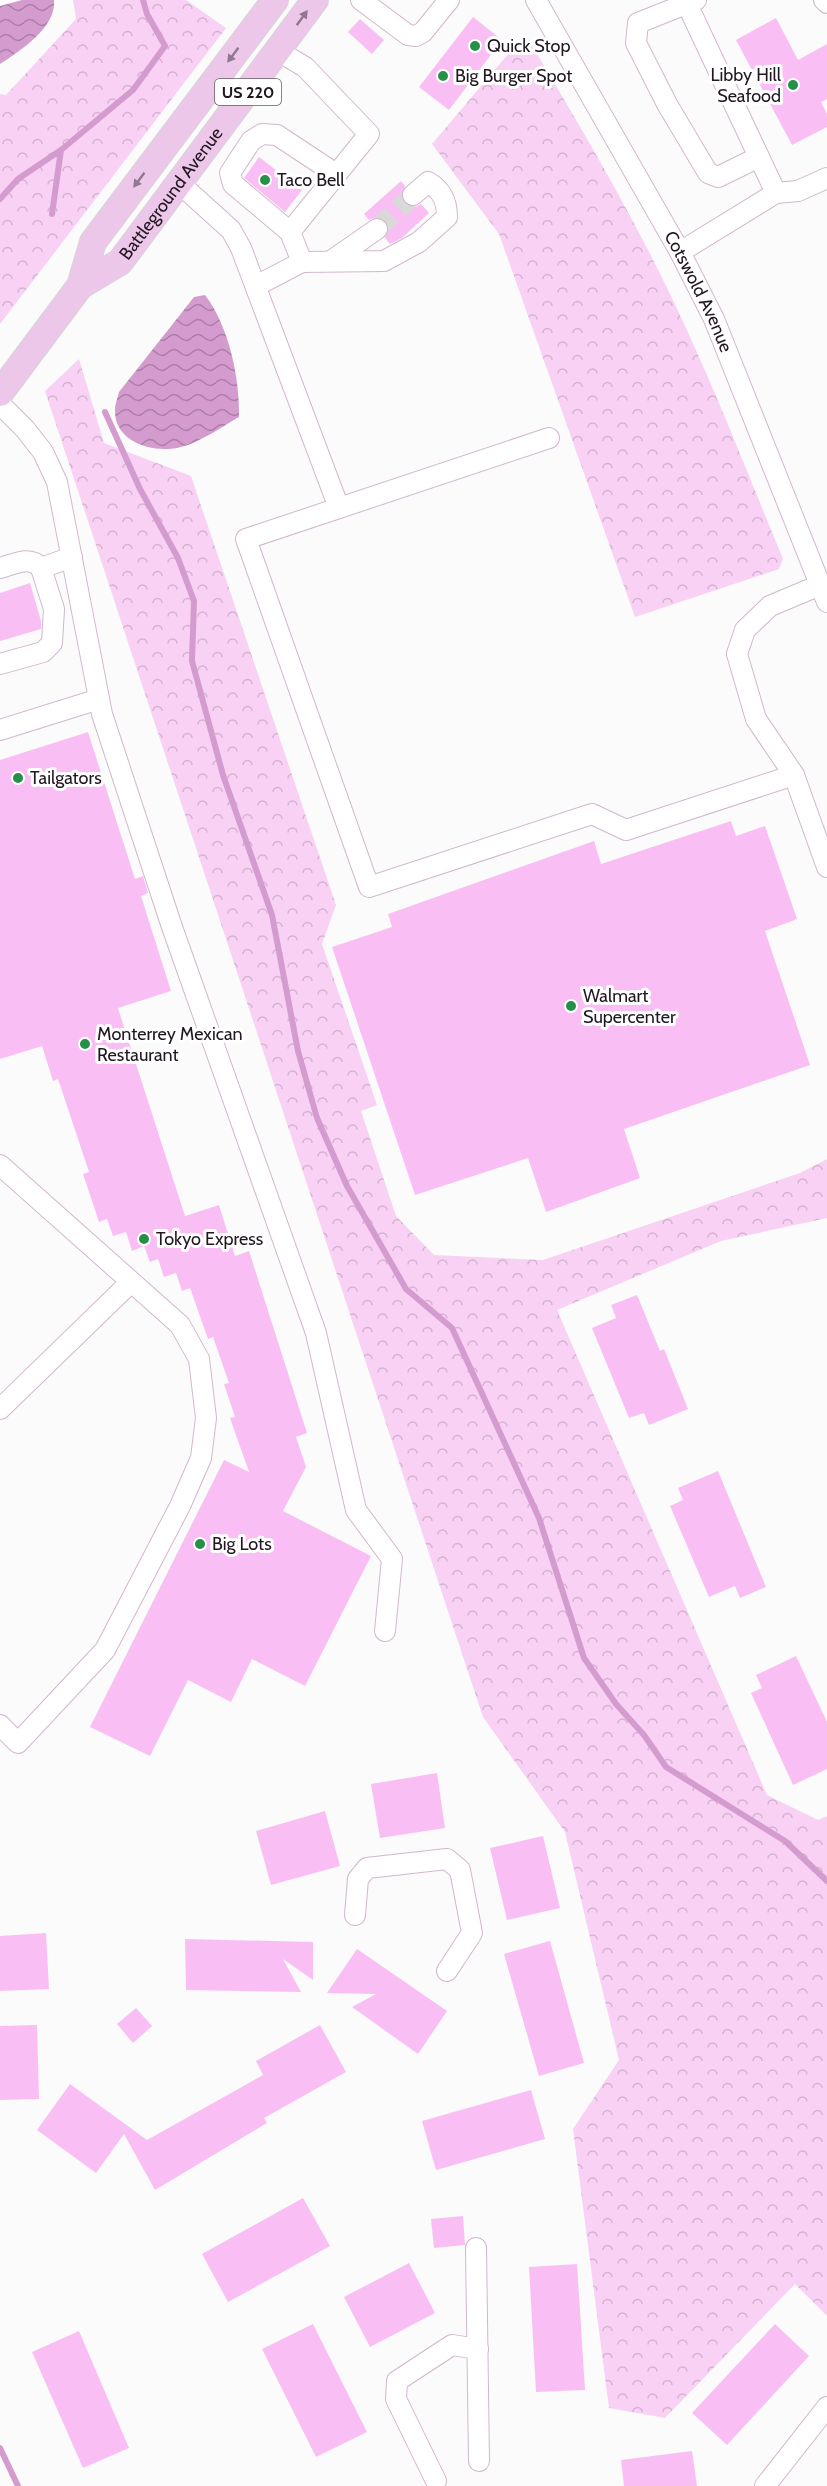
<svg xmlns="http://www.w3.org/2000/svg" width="827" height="2486" font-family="Cabin,sans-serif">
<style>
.forest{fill:url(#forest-crowns)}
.water{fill:url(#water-waves)}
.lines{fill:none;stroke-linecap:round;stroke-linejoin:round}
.stream{stroke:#d49cce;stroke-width:6}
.building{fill:#f9bff4}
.minor-tunnel{stroke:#dad9da;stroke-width:20;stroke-dasharray:20 10;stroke-linecap:butt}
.minor-casing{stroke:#d1b7ce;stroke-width:22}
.major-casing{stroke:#d7d5d7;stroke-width:28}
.minor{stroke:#fff;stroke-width:20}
.major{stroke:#edc7e9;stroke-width:26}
.oneway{fill:#91788f}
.poi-dot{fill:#259047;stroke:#fff;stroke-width:2}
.labels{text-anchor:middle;stroke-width:6;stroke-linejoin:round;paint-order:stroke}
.shield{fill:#fff;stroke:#645d63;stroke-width:1.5}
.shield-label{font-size:16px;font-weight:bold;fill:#211720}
.poi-label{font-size:18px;fill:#211720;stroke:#fff;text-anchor:start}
.street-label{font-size:18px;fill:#211720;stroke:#fff}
</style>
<defs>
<pattern id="forest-crowns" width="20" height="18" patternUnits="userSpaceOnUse" patternTransform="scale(1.5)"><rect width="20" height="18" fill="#f8d1f4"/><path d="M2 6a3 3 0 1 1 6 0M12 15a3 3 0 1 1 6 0" fill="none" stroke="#d4b3d1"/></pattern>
<pattern id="water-waves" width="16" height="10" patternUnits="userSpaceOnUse" patternTransform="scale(1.5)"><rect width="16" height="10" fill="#d49cce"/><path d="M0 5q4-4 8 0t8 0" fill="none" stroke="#ac7ea7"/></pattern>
</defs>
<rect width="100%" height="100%" fill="#fbfbfb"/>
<g class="forest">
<polygon points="73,0 186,0 226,28 0,324 0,94 6,95 76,19"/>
<path d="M525 34C576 119 626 203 669 292 711 379 746 469 783 559L779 569 635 617 499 234 432 144Z"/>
<polygon points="79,359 104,443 191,476 336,905 322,944 377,1105 361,1111 396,1216 434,1255 543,1260 800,1173 827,1159 827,1218 721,1241 557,1310 767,1795 818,1820 827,1816 827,2316 795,2284 665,2418 609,2408 573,2129 619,2060 565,1832 483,1717 45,391"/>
</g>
<g class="water">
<path d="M22 0H54C57 27 20 51 0 64V6Z"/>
<path d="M205 295C229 326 240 379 239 417 223 426 199 443 181 447 155 454 114 443 115 410 115 404 118 397 119 392L194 297Z"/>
</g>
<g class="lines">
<g class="stream">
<polyline points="0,199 18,179 61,150 133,90 165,46 147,14 143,0"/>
<polyline points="52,214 61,150"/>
<polyline points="105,412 140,489 178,558 194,601 192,661 223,775 272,915 298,1051 317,1118 347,1186 406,1289 452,1328 539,1518 584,1658 616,1704 644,1735 666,1767 785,1841 827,1881"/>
<polyline points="0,2448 18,2486"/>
</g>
</g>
<g class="building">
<polygon points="473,17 502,40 449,110 419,87"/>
<polygon points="776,18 798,60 827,44 827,99 821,102 827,114 827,127 792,145 736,40"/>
<polygon points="360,19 384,40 372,54 348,32"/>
<polygon points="259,157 302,190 285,212 244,178"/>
<polygon points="401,181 405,186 401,197 404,203 415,207 421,204 429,213 402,238 390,244 385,238 389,229 386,222 377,217 369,220 364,214"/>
<polygon points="30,583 41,621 41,629 0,641 0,593"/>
<polygon points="88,732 135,879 143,876 148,893 141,896 171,991 118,1008 185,1216 219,1205 235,1256 249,1251 307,1433 296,1437 306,1467 283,1511 371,1556 305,1686 252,1659 231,1702 188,1680 150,1756 90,1727 224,1460 249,1472 230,1418 235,1417 224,1384 229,1383 213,1337 208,1339 190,1288 182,1291 176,1273 164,1277 158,1259 150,1262 144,1246 132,1251 126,1232 113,1236 107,1219 99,1222 83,1174 89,1172 58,1079 53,1081 42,1046 0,1059 0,760"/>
<polygon points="731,821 736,836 765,826 797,919 765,931 810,1065 624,1129 640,1178 546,1212 528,1158 415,1195 332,947 392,927 388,914 594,841 601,864"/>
<polygon points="637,1295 660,1351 664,1349 688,1409 649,1425 644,1413 629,1418 592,1328 616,1318 611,1305"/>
<polygon points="718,1471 766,1587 740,1598 735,1586 709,1597 670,1506 683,1500 678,1488"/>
<polygon points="796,1656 827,1722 827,1769 793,1785 751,1693 762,1688 756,1675"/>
<polygon points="437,1773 445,1828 380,1838 371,1784"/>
<polygon points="325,1811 340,1866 271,1885 256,1831"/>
<polygon points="543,1836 560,1908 507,1920 490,1848"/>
<polygon points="46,1933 49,1989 0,1991 0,1936"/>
<polygon points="185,1939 313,1942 313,1980 283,1959 301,1992 186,1990"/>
<polygon points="550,1941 584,2063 539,2076 504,1954"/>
<polygon points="357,1949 447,2011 418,2054 352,2007 376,1994 327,1993"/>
<polygon points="136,2008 152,2026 133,2043 117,2024"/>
<polygon points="37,2025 39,2099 0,2100 0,2026"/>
<polygon points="320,2025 346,2072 264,2118 267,2123 155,2190 124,2134 96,2173 37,2130 70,2084 147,2140 263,2075 256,2061"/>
<polygon points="531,2090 545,2139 436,2170 422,2121"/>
<polygon points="303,2198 330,2246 228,2302 202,2254"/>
<polygon points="463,2216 465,2245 434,2248 431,2219"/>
<polygon points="409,2263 435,2313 370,2347 344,2297"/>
<polygon points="577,2264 585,2390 536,2392 529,2267"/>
<polygon points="313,2324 367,2432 316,2457 262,2349"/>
<polygon points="775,2324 809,2356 727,2445 692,2413"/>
<polygon points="79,2331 129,2448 83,2468 32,2352"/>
<polygon points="692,2451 697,2486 624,2486 621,2460"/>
</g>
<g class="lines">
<polyline class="minor-tunnel" points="377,229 413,195"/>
<g class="minor-casing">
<g id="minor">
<polyline points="361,0 408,35 416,36 423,32 449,0"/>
<path id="s1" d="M536 0 680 252 714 319 827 602"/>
<polyline points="696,0 638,23 636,43 667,104 708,173 718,177 759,157 776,193"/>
<polyline points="824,0 827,3"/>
<polyline points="687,4 759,157"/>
<polyline points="179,183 231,230 241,248 339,508"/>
<polyline points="290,232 233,184 230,173 251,141 262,134 277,135 336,174"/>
<polyline points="680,252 776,193 798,191 827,178"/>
<polyline points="331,261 377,229"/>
<path d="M302 262 384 261 419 242 447 217C447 201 442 190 428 182L413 195"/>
<polyline points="256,286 302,262 290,232 369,134 305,67 278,51"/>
<polyline points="0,404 25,429 43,452 57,482 102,714 172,927 316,1333 356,1510 392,1559 385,1631"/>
<polyline points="549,438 246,539 369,887 592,814 626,830 794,775 756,719 737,654 745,630 770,606 820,585"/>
<path d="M0 568C15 564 30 555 41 568"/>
<polyline points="0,664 43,652 52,643 54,609 41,568 72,557"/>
<polyline points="0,730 99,699"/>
<polyline points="794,775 827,867"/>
<polyline points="0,1165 180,1325 199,1359 206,1418 201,1458 180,1506 105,1650 18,1743 0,1725"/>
<polyline points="0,1409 131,1282"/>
<polyline points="355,1915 358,1879 367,1868 447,1859 460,1870 472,1933 447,1971"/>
<polyline points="476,2248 479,2461"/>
<polyline points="436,2481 396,2399 397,2381 452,2345 478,2349"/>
<polyline points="765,2486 827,2407"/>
</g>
</g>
<g class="major-casing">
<g id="major">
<path id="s2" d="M80 286 120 262 315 0"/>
<polyline points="0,393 80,286 93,242 275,0"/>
</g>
</g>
<use href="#minor" class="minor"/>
<use href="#major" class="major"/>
</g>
<defs><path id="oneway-solid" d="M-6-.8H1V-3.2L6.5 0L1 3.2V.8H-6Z" transform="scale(1.5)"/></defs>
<g class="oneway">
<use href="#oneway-solid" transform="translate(302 18) rotate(-54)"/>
<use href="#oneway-solid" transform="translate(233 55) rotate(127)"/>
<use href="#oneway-solid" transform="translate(139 180) rotate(127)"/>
</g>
<g class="poi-dot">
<circle cx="475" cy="46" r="6"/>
<circle cx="443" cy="76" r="6"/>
<circle cx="793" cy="85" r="6"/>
<circle cx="265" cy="180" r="6"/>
<circle cx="18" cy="778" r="6"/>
<circle cx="571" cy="1006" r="6"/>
<circle cx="85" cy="1044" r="6"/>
<circle cx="144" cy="1239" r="6"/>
<circle cx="200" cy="1544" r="6"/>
</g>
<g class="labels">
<rect class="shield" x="215" y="79" width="66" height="26" rx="4.5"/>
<g class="shield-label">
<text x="248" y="98">US 220</text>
</g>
<g class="poi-label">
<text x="487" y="52">Quick Stop</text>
<text x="781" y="81" text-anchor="end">Libby Hill<tspan x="781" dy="21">Seafood</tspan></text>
<text x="455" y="82">Big Burger Spot</text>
<text x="277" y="186">Taco Bell</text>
<text x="30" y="784">Tailgators</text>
<text x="583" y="1002">Walmart<tspan x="583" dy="21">Supercenter</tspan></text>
<text x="97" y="1040">Monterrey Mexican<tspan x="97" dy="21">Restaurant</tspan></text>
<text x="156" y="1245">Tokyo Express</text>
<text x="212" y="1550">Big Lots</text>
</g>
<g class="street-label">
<text dy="6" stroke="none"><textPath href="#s2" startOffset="132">Battleground Avenue</textPath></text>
<text dy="6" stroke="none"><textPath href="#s1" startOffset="334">Cotswold Avenue</textPath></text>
</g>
</g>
</svg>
